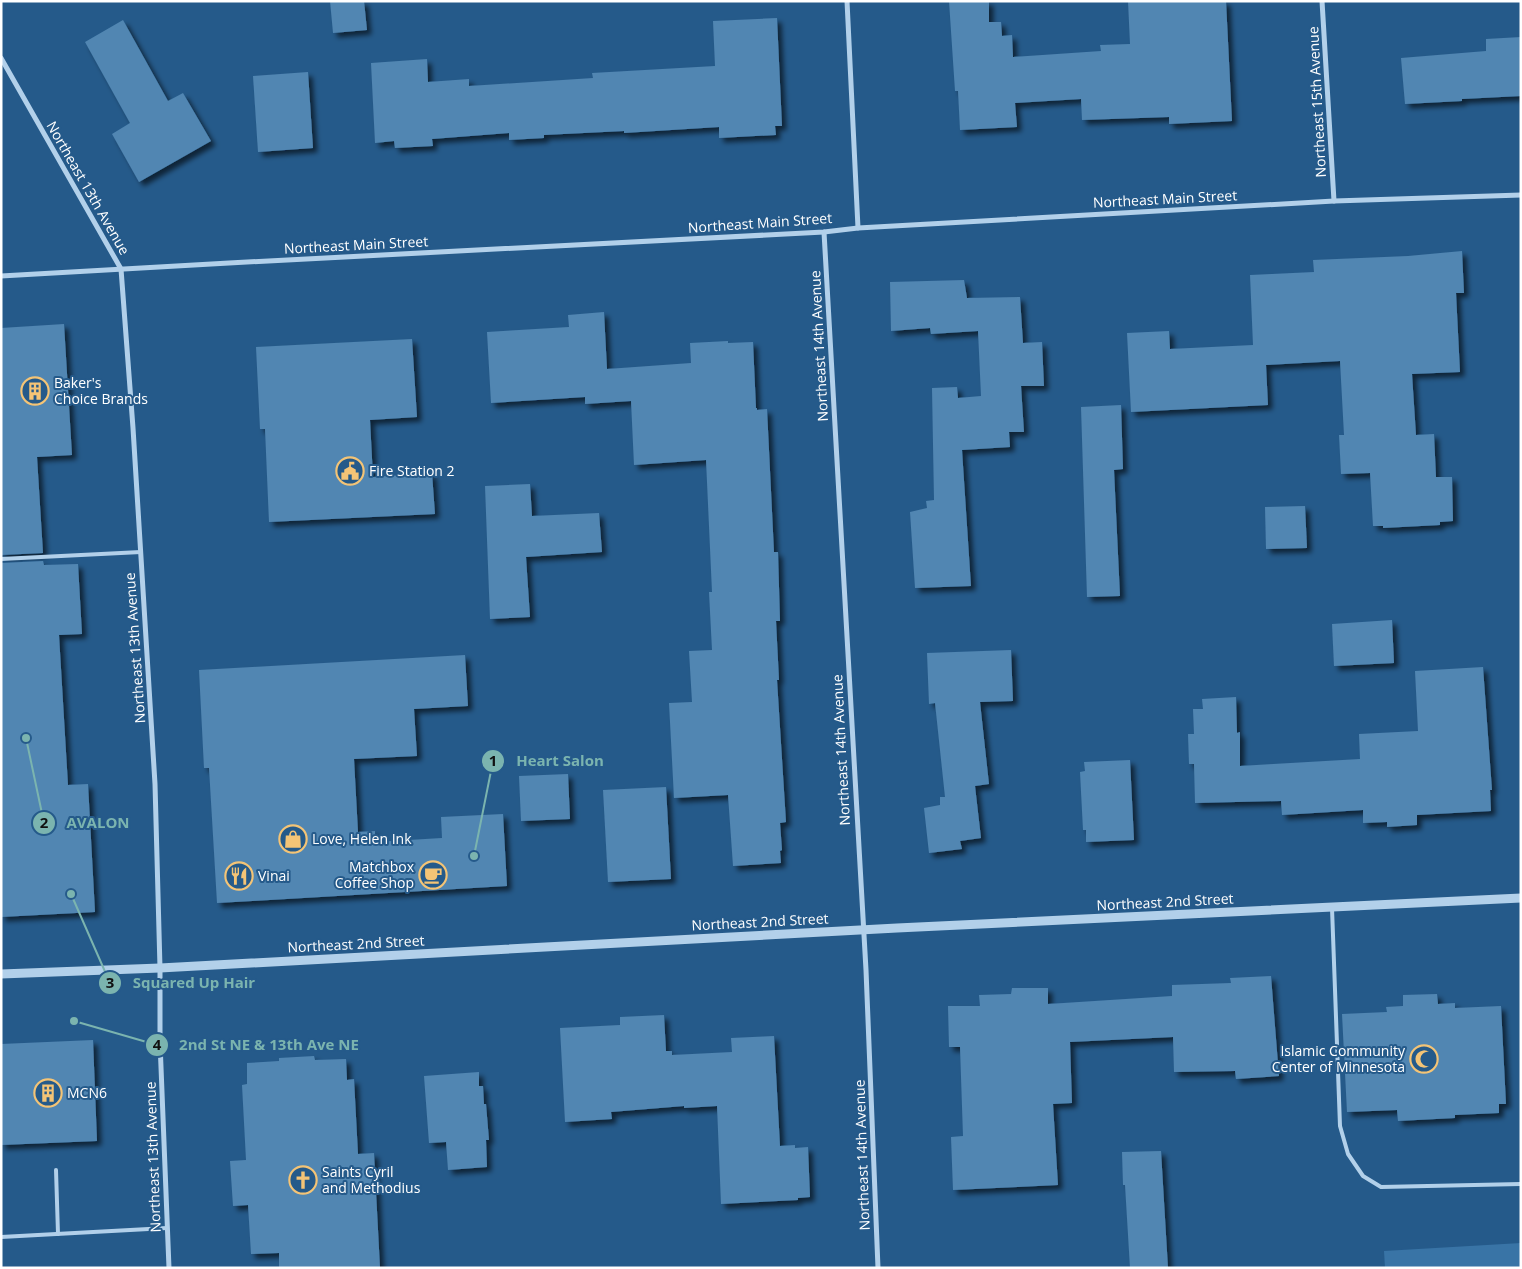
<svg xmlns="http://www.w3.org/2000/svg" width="1522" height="1269" font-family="'Open Sans',sans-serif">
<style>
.green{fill:#3974a6}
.building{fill:#5186b2;filter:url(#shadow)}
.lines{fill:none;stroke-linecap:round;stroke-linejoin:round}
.service{stroke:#b2d0ea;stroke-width:4}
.minor{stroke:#b2d0ea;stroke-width:5}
.tertiary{stroke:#b2d0ea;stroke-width:9}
.labels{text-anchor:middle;stroke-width:4;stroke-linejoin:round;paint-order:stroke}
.street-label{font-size:14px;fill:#fff;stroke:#255a8a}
.poi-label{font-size:14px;fill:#fff;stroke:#255a8a;text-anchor:start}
.leader{fill:none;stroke:#7bb4af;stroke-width:2}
.callout-dot{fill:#7bb4af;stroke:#255a8a;stroke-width:2}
.mark-label{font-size:15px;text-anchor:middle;font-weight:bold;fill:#111}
.callout-label{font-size:15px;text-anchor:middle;font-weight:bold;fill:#7bb4af;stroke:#255a8a;stroke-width:4;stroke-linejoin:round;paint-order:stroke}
</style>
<defs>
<filter id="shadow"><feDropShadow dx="4.5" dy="4.5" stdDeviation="2.5" flood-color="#0009"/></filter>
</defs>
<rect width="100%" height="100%" fill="#255a8a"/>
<polygon class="green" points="1521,1243 1521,1268 1385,1268 1384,1251"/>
<g class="building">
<polygon points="330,1 364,1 367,30 333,33"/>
<polygon points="949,1 989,1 989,22 1001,22 1002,36 1012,35 1013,57 1101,51 1100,45 1130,44 1128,1 1226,1 1232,121 1169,124 1169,117 1082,120 1081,99 1015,103 1017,127 960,130 958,91 955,91"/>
<polygon points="777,18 782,126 775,126 776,135 719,138 719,127 624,133 624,131 544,135 544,138 509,140 509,133 432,139 433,146 395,148 394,141 375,143 371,63 427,59 428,82 469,79 469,86 593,78 592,73 715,66 713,21"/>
<polygon points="123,20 168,101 183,93 211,141 139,182 112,134 130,123 85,42"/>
<polygon points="1521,37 1521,96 1462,99 1462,101 1405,104 1401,58 1486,51 1486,39"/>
<polygon points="308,72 313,148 258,152 253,76"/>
<polygon points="1462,251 1464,293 1456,293 1460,372 1412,374 1416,435 1434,434 1436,477 1452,477 1453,521 1440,522 1440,525 1383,528 1383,526 1373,526 1370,473 1341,474 1339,435 1344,435 1340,361 1266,365 1268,405 1131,412 1127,333 1169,331 1170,349 1253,345 1250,275 1314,272 1313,260 1408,256"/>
<polygon points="964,280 967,298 1020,297 1023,343 1042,342 1044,386 1021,386 1024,432 1009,432 1010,447 962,450 971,586 915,588 910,512 927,508 926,501 934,500 932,388 957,387 958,398 981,396 978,331 931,334 930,328 891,331 890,282"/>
<polygon points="604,312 607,369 691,363 690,343 728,341 728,343 753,342 756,408 757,408 757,410 767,409 774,552 778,552 780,621 776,621 779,680 777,680 786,822 780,823 782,850 780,851 781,863 733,866 728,795 674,798 669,703 692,702 689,651 712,650 709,592 712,592 706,460 634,465 631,401 585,404 585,397 491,403 487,332 569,327 568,315"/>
<polygon points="64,324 72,455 37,457 43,553 1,555 1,328"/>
<polygon points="412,339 417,417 370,420 373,477 432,473 435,514 269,522 265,429 260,429 256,347"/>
<polygon points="1121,405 1123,469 1114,470 1120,596 1087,597 1081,407"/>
<polygon points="530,484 532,516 599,513 602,552 526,557 530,617 490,619 485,486"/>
<polygon points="1305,506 1307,548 1266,549 1265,507"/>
<polygon points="43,561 44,565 78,564 82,634 59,635 68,785 88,784 95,912 1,917 1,563"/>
<polygon points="1392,620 1394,663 1334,666 1332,624"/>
<polygon points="1011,650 1013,701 980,702 989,784 975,786 981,838 960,841 962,849 929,853 924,808 940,805 940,797 945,797 935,703 929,704 927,653"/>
<polygon points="465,655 468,706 414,709 417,756 354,759 358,832 375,831 375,842 442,838 441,817 503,814 507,886 217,903 209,768 204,768 199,670"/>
<polygon points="1483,667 1492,790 1490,790 1491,811 1417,815 1417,825 1387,827 1387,822 1363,823 1363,810 1282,815 1281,801 1195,803 1194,764 1189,764 1188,734 1194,734 1193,709 1203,709 1202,699 1236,697 1237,733 1240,732 1240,766 1360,759 1359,734 1418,731 1415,671"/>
<polygon points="1130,760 1134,840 1086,842 1086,830 1083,830 1080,772 1085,771 1084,762"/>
<polygon points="568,774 570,819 521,821 519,776"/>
<polygon points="666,787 671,879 608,882 603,790"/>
<polygon points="1271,976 1279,1076 1236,1079 1235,1071 1174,1072 1173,1037 1070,1042 1072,1103 1053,1104 1058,1185 953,1190 951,1137 963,1136 960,1047 949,1047 948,1006 980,1006 979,995 1011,994 1012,988 1048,988 1048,1004 1172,996 1172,985 1231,983 1230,978"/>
<polygon points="1437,994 1438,1004 1455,1003 1455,1008 1501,1006 1506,1104 1499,1104 1499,1113 1455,1115 1455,1118 1398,1121 1397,1110 1347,1112 1342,1014 1387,1012 1386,1007 1403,1006 1403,995"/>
<polygon points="664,1015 666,1051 672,1051 672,1055 732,1052 731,1038 774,1036 780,1146 795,1145 795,1148 808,1147 810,1197 798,1198 798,1200 721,1204 717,1106 684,1108 684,1106 611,1112 612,1119 565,1122 560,1028 620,1025 620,1017"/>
<polygon points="93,1040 97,1141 1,1145 1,1044"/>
<polygon points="314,1056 315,1060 346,1059 347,1080 354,1079 358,1154 374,1153 380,1268 279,1268 279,1253 251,1254 248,1205 233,1206 230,1161 246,1160 242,1085 247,1084 247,1063 279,1061 279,1058"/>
<polygon points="479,1072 479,1086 483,1086 484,1104 486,1104 489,1140 486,1140 487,1167 448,1170 446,1142 429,1143 424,1076"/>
<polygon points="1161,1151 1168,1268 1130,1268 1125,1185 1123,1185 1122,1152"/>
</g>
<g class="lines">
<g class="service">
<polyline points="1,559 141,552"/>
<polyline points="1332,908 1340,1126 1348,1154 1363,1176 1381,1187 1521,1184"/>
<polyline points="56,1170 58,1234"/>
<polyline points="1,1237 167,1228"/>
</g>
<g class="minor">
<polyline points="847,1 858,228"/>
<polyline points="1322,1 1334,201"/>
<polyline points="1,58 121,269 133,428 155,784 160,968 160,1042 169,1268"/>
<polyline points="824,232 866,970 878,1268"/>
<polyline points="1,276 229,263 824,232 858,228 1334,201 1521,195"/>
</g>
<polyline class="tertiary" points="1,974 160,968 897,928 1521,898"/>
</g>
<defs>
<g id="building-ring" transform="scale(1.4375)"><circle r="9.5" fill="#255a8a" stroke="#f4c476" stroke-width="1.5"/><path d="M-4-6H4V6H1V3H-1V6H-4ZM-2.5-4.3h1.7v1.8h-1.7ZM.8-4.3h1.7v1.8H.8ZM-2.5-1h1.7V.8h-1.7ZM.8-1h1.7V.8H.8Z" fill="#f4c476"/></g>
<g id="civic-ring" transform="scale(1.4375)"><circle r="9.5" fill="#255a8a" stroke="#f4c476" stroke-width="1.5"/><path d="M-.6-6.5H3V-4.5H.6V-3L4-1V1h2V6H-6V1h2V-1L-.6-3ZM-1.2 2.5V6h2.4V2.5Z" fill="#f4c476"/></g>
<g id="shop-ring" transform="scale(1.4375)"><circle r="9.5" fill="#255a8a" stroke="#f4c476" stroke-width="1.5"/><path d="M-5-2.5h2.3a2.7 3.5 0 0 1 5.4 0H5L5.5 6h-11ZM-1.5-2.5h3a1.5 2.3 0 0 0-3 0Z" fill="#f4c476"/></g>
<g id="cafe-ring" transform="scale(1.4375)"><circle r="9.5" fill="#255a8a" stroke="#f4c476" stroke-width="1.5"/><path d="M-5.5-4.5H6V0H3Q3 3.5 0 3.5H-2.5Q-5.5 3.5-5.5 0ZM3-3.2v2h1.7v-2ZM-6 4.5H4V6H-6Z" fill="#f4c476"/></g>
<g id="restaurant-ring" transform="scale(1.4375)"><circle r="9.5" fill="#255a8a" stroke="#f4c476" stroke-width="1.5"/><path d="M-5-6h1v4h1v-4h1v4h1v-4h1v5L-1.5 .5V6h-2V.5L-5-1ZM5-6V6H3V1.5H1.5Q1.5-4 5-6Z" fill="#f4c476"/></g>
<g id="mosque-ring" transform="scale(1.4375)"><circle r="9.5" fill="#255a8a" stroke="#f4c476" stroke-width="1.5"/><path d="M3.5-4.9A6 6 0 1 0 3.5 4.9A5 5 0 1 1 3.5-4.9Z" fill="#f4c476"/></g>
<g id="church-ring" transform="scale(1.4375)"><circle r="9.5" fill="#255a8a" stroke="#f4c476" stroke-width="1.5"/><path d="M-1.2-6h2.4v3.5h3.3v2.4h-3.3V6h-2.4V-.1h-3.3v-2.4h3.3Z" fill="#f4c476"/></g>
</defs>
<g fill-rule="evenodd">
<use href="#building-ring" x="35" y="391"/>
<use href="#civic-ring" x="350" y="471"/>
<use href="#shop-ring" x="293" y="839"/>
<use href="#cafe-ring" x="433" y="875"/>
<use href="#restaurant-ring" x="239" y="876"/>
<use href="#mosque-ring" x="1424" y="1059"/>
<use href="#building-ring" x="48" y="1093"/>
<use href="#church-ring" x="303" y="1180"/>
</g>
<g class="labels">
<g class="street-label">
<text transform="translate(1317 102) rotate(-93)" y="5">Northeast 15th Avenue</text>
<text transform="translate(88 188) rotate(60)" y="5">Northeast 13th Avenue</text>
<text transform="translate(1165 199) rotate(-3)" y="5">Northeast Main Street</text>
<text transform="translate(760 223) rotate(-4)" y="5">Northeast Main Street</text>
<text transform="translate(356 245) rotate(-3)" y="5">Northeast Main Street</text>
<text transform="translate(819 346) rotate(-93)" y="5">Northeast 14th Avenue</text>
<text transform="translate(135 648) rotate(-94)" y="5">Northeast 13th Avenue</text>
<text transform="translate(841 750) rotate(-93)" y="5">Northeast 14th Avenue</text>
<text transform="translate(1165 902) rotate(-3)" y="5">Northeast 2nd Street</text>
<text transform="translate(760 922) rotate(-3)" y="5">Northeast 2nd Street</text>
<text transform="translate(356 944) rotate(-3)" y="5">Northeast 2nd Street</text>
<text transform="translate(862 1155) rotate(-92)" y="5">Northeast 14th Avenue</text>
<text transform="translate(153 1157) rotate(-92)" y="5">Northeast 13th Avenue</text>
</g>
<g class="poi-label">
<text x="54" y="388">Baker's<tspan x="54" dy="16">Choice Brands</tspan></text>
<text x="369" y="476">Fire Station 2</text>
<text x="312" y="844">Love, Helen Ink</text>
<text x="414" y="872" text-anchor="end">Matchbox<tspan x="414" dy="16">Coffee Shop</tspan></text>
<text x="258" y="881">Vinai</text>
<text x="1405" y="1056" text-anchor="end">Islamic Community<tspan x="1405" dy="16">Center of Minnesota</tspan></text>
<text x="67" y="1098">MCN6</text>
<text x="322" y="1177">Saints Cyril<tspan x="322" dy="16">and Methodius</tspan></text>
</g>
</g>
<path class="leader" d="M474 856L493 761M26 738L44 823M71 894L110 983M74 1021L157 1045"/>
<g class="callout-dot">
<circle cx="474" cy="856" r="5"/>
<circle cx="26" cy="738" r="5"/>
<circle cx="71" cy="894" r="5"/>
<circle cx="74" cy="1021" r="5"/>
<circle cx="493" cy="761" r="12"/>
<circle cx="44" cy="823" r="12"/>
<circle cx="110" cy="983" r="12"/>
<circle cx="157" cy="1045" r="12"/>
</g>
<g class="mark-label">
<text x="493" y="766">1</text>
<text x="44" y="828">2</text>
<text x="110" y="988">3</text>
<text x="157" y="1050">4</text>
</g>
<g class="callout-label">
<text x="560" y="766">Heart Salon</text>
<text x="98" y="828">AVALON</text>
<text x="194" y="988">Squared Up Hair</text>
<text x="269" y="1050">2nd St NE &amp; 13th Ave NE</text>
</g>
<rect width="1522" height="1269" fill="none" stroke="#ffffff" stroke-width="5"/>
</svg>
